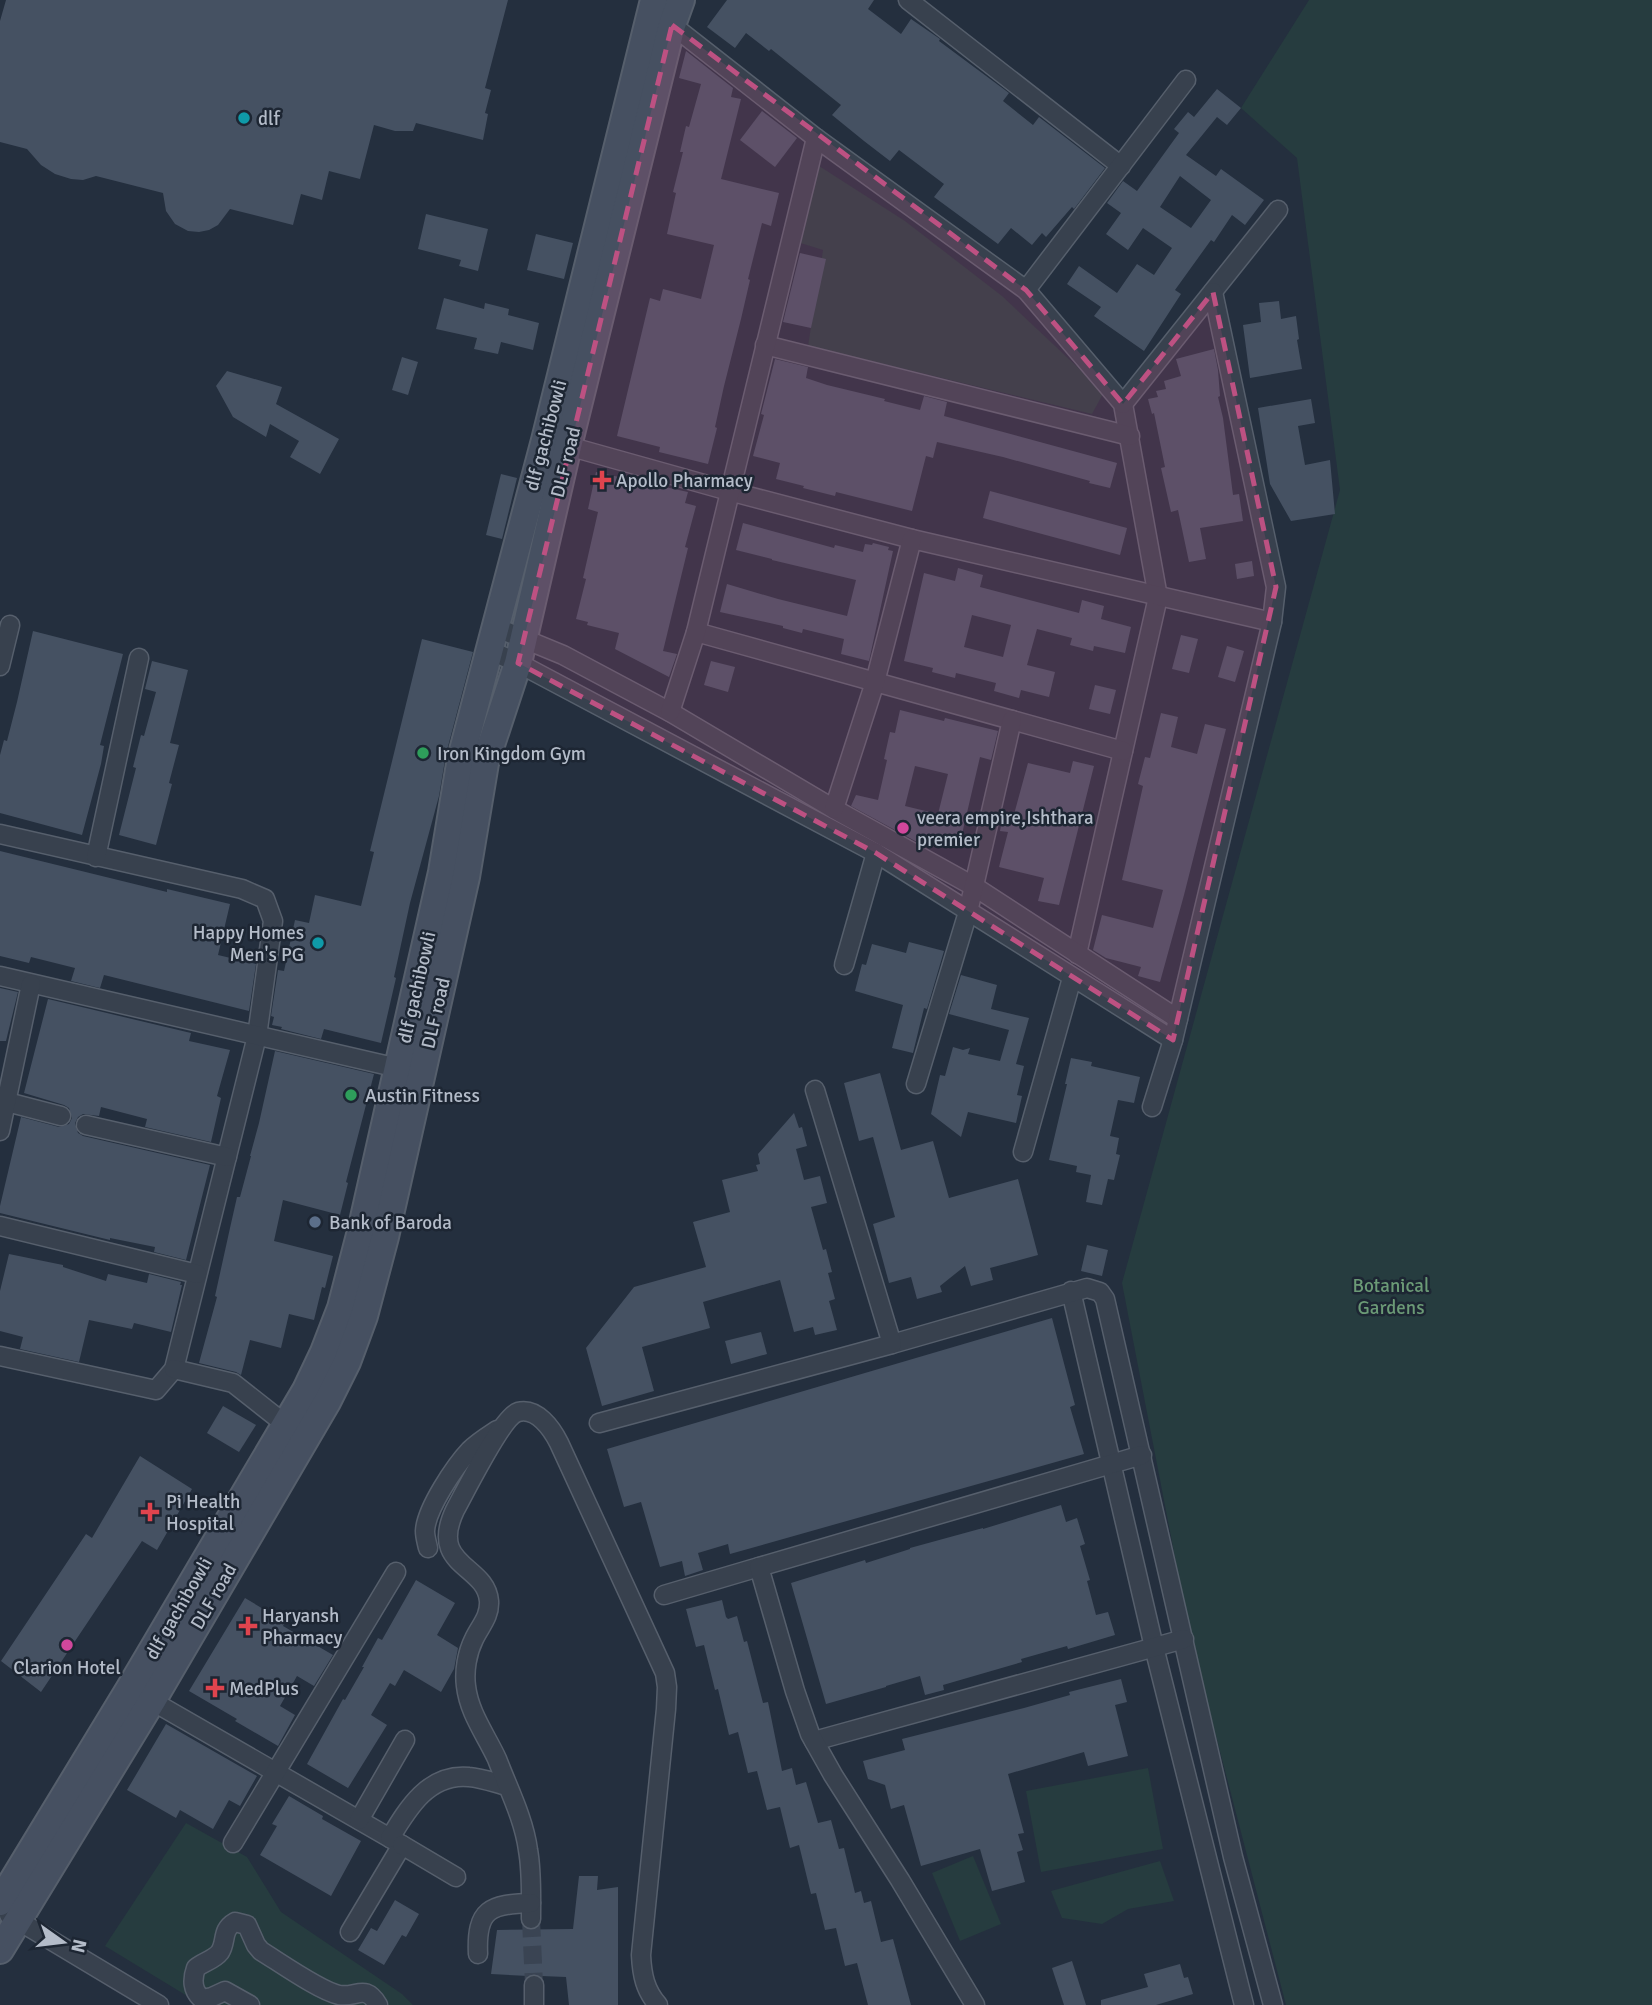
<svg xmlns="http://www.w3.org/2000/svg" width="1652" height="2005" font-family="Signika,sans-serif">
<style>
.green{fill:#263c3f}
.building{fill:#455162;fill-rule:evenodd}
.lines{fill:none;stroke-linecap:round;stroke-linejoin:round}
.street-tunnel{stroke:#3a4453;stroke-width:18;stroke-dasharray:18 9;stroke-linecap:butt}
.street-casing{stroke:#565f6c;stroke-width:21}
.secondary-casing{stroke:#565f6c;stroke-width:30}
.street{stroke:#38414e;stroke-width:18}
.secondary{stroke:#465061;stroke-width:26}
.marked{fill:#bd5182;fill-opacity:0.2;stroke:#bd5182;stroke-width:5;stroke-dasharray:14 9;stroke-linejoin:round}
.culture-dot{fill:#0f9aa8;stroke:#1d2633;stroke-width:2.5}
.health-dot{fill:#e0444e;stroke:#1d2633;stroke-width:2.5}
.leisure-dot{fill:#2e9e5b;stroke:#1d2633;stroke-width:2.5}
.hotel-dot{fill:#d1479c;stroke:#1d2633;stroke-width:2.5}
.service-dot{fill:#5c6f8a;stroke:#1d2633;stroke-width:2.5}
.labels{text-anchor:middle;stroke-width:5;stroke-linejoin:round;paint-order:stroke}
.poi-label{font-size:19px;fill:#b4bcc9;stroke:#1d2633;text-anchor:start}
.street-label{font-size:19px;fill:#b4bcc9;stroke:#1d2633}
.park-label{font-size:19px;fill:#6b9a76;stroke:#1d2633}
</style>
<rect width="100%" height="100%" fill="#242f3e"/>
<g class="green">
<polygon points="1309,0 1652,0 1652,2005 1286,2005 1191,1640 1122,1283 1340,490 1297,158 1241,108"/>
<polygon points="816,164 905,221 1002,296 1104,392 1092,414 808,346 823,250 794,241"/>
<polygon points="1148,1768 1163,1849 1041,1872 1026,1791"/>
<polygon points="186,1823 247,1857 281,1912 402,1994 413,2005 202,2005 105,1946"/>
<polygon points="973,1856 1001,1924 960,1941 932,1873"/>
<polygon points="1160,1861 1174,1901 1128,1909 1102,1924 1062,1918 1051,1891"/>
</g>
<g class="building">
<polygon points="6,0 508,0 485,88 491,90 485,113 488,114 483,140 416,123 413,131 395,131 374,125 360,179 329,171 322,200 301,194 293,225 230,209 218,225 209,230 199,232 188,231 175,224 166,211 163,193 96,176 83,180 71,179 55,174 41,165 27,149 0,142 0,21"/>
<polygon points="727,0 874,0 868,9 901,34 911,19 940,39 939,41 1009,93 1003,101 1033,125 1039,117 1105,168 1074,209 1072,207 1046,237 1042,233 1032,245 1011,228 998,244 934,197 944,184 899,150 890,161 864,141 832,115 841,105 771,49 769,51 746,33 735,48 707,27"/>
<polygon points="686,51 733,88 731,97 741,99 721,179 779,193 771,226 762,223 748,279 750,280 741,319 724,386 715,427 717,428 708,464 659,452 660,447 617,436 650,298 660,301 663,289 701,299 714,245 667,234 676,193 673,192 683,152 680,152 686,126 689,127 701,84 679,78"/>
<path d="M1217 89 1241 108 1227 125 1217 117 1186 155 1216 176 1221 169 1264 200 1245 225 1232 215 1214 242 1211 240 1175 290 1181 294 1144 351 1094 316 1101 307 1067 284 1079 266 1117 293 1137 264 1154 275 1172 248 1143 228 1128 250 1106 234 1121 213 1107 203 1123 181 1137 191 1179 133 1174 129 1188 112 1194 117ZM1180 176 1211 200 1191 228 1160 207Z"/>
<polygon points="762,111 797,138 775,167 740,140"/>
<polygon points="426,214 488,229 478,271 459,266 461,260 418,249"/>
<polygon points="536,234 573,243 564,279 527,270"/>
<polygon points="800,253 826,259 811,328 783,322"/>
<polygon points="444,298 484,309 485,303 509,309 508,315 539,323 533,350 501,342 498,354 474,349 477,338 436,329"/>
<polygon points="1279,301 1281,319 1296,316 1299,339 1297,340 1302,369 1250,378 1243,325 1261,322 1259,303"/>
<polygon points="1214,349 1218,370 1220,396 1218,397 1223,418 1233,495 1239,494 1243,521 1200,528 1206,559 1189,562 1178,510 1171,512 1161,468 1165,467 1154,413 1152,414 1148,399 1158,397 1156,391 1166,389 1164,381 1181,376 1176,359"/>
<polygon points="402,357 418,362 408,395 392,390"/>
<polygon points="775,359 808,367 806,378 827,385 885,399 884,401 920,410 924,396 947,402 944,416 1117,463 1110,488 1089,483 1090,481 1003,457 937,442 933,458 926,456 912,511 836,492 835,496 803,488 804,486 776,479 780,463 753,456 764,415 761,414"/>
<polygon points="227,371 282,387 276,404 339,439 320,474 290,457 299,441 270,424 266,437 233,417 216,386"/>
<polygon points="1311,399 1315,423 1298,426 1305,465 1330,460 1335,514 1291,521 1270,484 1258,408"/>
<polygon points="596,472 688,492 685,503 696,506 685,547 688,548 663,651 677,654 669,677 615,649 619,633 587,625 588,622 576,619 586,579 583,578 598,512 588,509"/>
<polygon points="501,474 517,478 502,539 486,535"/>
<polygon points="990,491 1127,528 1120,555 983,518"/>
<polygon points="743,523 834,548 835,545 863,552 865,544 872,545 873,543 889,547 888,550 893,551 869,661 841,654 844,639 803,629 802,633 783,628 783,626 720,612 727,584 778,599 847,616 856,580 772,560 772,559 736,550"/>
<polygon points="1252,561 1254,576 1237,579 1235,564"/>
<path d="M958 568 983 575 980 587 1079 613 1082 600 1104 606 1101 619 1131 627 1125 653 1094 646 1093 651 1070 645 1072 638 1037 629 1027 665 1055 672 1049 697 1021 690 1019 698 994 691 996 683 956 673 955 678 932 672 933 668 904 661 924 573 955 581ZM972 615 1011 625 1003 657 964 647Z"/>
<polygon points="33,631 123,654 100,745 104,746 101,764 82,835 0,813 0,755 4,740 7,741 17,702"/>
<polygon points="1181,635 1198,639 1189,673 1172,669"/>
<polygon points="422,639 473,652 446,754 439,796 410,903 394,977 396,978 381,1043 324,1029 321,1039 281,1029 282,1027 272,1025 274,1017 271,1016 278,970 284,971 295,920 309,923 315,895 361,906 374,852 370,851"/>
<polygon points="1227,646 1244,651 1235,682 1218,677"/>
<polygon points="152,661 188,670 170,743 179,745 169,783 172,784 156,845 119,835 136,768 133,767 141,735 144,736 156,692 145,689"/>
<polygon points="711,661 735,667 728,692 704,685"/>
<polygon points="1095,685 1116,690 1110,714 1089,709"/>
<path d="M900 710 944 721 945 718 998 731 991 760 980 757 959 847 918 837 917 842 851 806 856 795 878 800 887 760 884 759 890 732 895 733ZM915 766 948 774 938 814 905 806Z"/>
<polygon points="1161,713 1178,717 1171,747 1197,754 1205,724 1226,729 1184,895 1160,982 1138,976 1141,967 1106,958 1093,950 1102,915 1153,928 1163,890 1122,880 1143,786 1138,784 1145,757 1150,758"/>
<polygon points="1073,761 1094,766 1059,905 1038,901 1044,878 999,867 1008,832 1000,831 1003,815 1013,818 1028,763 1070,773"/>
<polygon points="0,851 167,892 167,889 230,904 218,955 256,964 249,1011 104,975 100,988 71,981 75,968 31,957 29,963 0,956"/>
<polygon points="909,942 944,951 927,1009 924,1008 913,1053 892,1048 903,1005 855,991 862,964 866,965 872,944 906,953"/>
<polygon points="961,975 997,985 991,1009 1029,1018 1016,1064 1024,1066 1017,1095 1022,1096 1016,1123 968,1112 961,1137 931,1114 940,1075 945,1076 953,1047 963,1050 970,1048 968,1054 1000,1061 1009,1030 949,1014"/>
<polygon points="0,988 18,992 6,1041 0,1041"/>
<polygon points="48,999 191,1033 189,1041 230,1050 217,1096 221,1098 211,1142 145,1127 147,1119 101,1107 99,1116 83,1114 78,1117 75,1123 78,1133 83,1136 210,1165 186,1260 154,1252 155,1247 110,1238 110,1240 0,1213 0,1206 21,1117 59,1127 69,1124 72,1118 69,1108 64,1105 24,1093"/>
<polygon points="275,1051 374,1074 346,1182 348,1183 340,1215 283,1200 274,1241 333,1256 325,1288 322,1287 314,1320 289,1314 281,1348 250,1340 241,1375 236,1372 199,1363 217,1297 215,1296 230,1228 237,1197 240,1197 251,1156 250,1156 259,1123"/>
<polygon points="1071,1058 1092,1062 1091,1066 1140,1077 1134,1103 1118,1100 1110,1136 1119,1138 1116,1154 1120,1155 1114,1180 1108,1179 1102,1205 1086,1202 1091,1175 1076,1172 1077,1166 1049,1160 1067,1084 1065,1084"/>
<polygon points="880,1073 901,1150 933,1141 949,1198 1018,1179 1038,1255 990,1268 993,1280 971,1286 965,1266 940,1286 942,1292 917,1299 911,1277 889,1283 873,1224 895,1217 873,1137 859,1141 844,1083"/>
<polygon points="794,1113 799,1128 802,1127 807,1146 796,1149 804,1180 820,1176 827,1203 811,1207 823,1250 826,1249 832,1272 828,1273 835,1299 829,1301 837,1330 815,1335 813,1327 794,1332 780,1280 703,1302 710,1328 642,1347 654,1391 602,1406 586,1348 634,1287 706,1267 693,1222 730,1212 722,1180 758,1171 756,1165 760,1164 758,1154"/>
<polygon points="1087,1245 1108,1250 1102,1276 1081,1271"/>
<polygon points="9,1254 63,1265 63,1267 106,1281 108,1274 147,1283 149,1274 181,1282 180,1285 182,1285 171,1332 134,1323 132,1329 89,1320 79,1362 20,1349 23,1337 0,1331 0,1291"/>
<polygon points="1052,1318 1075,1405 1070,1407 1084,1454 730,1554 728,1544 698,1553 703,1570 685,1576 682,1561 660,1567 641,1502 624,1507 607,1449"/>
<polygon points="761,1332 767,1354 731,1364 725,1341"/>
<polygon points="223,1406 256,1425 239,1452 207,1433"/>
<polygon points="140,1456 192,1489 157,1550 142,1541 41,1692 1,1661 86,1534 92,1538"/>
<polygon points="1061,1505 1066,1522 1077,1518 1085,1544 1080,1546 1090,1580 1087,1581 1096,1615 1108,1612 1115,1635 1068,1649 1067,1646 1021,1659 1022,1662 943,1685 944,1690 925,1695 920,1676 886,1686 886,1687 826,1704 791,1583 865,1560 866,1563 910,1549 910,1548 983,1528 983,1529"/>
<polygon points="416,1580 455,1603 437,1635 458,1648 454,1669 441,1692 404,1670 395,1686 390,1683 371,1715 387,1725 348,1788 307,1764 343,1699 345,1700 364,1667 362,1667 378,1638 382,1640"/>
<polygon points="245,1598 285,1622 283,1626 333,1655 314,1686 297,1676 280,1706 295,1715 278,1746 235,1721 237,1719 189,1691"/>
<polygon points="722,1600 726,1617 728,1619 737,1616 744,1642 747,1641 763,1703 768,1702 782,1771 792,1768 796,1785 806,1782 818,1823 831,1820 839,1849 844,1848 855,1893 861,1891 864,1903 871,1901 881,1942 893,1939 911,2005 868,2005 857,1963 845,1966 836,1928 825,1930 816,1893 811,1894 799,1845 790,1848 780,1807 767,1810 757,1771 748,1773 738,1732 729,1735 718,1689 715,1690 704,1645 696,1647 686,1609"/>
<polygon points="1121,1679 1127,1702 1115,1705 1128,1756 1088,1766 1084,1752 1008,1774 1024,1833 1018,1834 1023,1850 1017,1852 1025,1882 992,1891 980,1849 921,1866 904,1805 891,1809 885,1785 868,1779 863,1761 905,1750 902,1739 1024,1708 1070,1695 1069,1692"/>
<polygon points="166,1724 257,1776 240,1806 229,1800 213,1829 180,1810 176,1818 127,1790"/>
<polygon points="289,1796 323,1816 322,1819 361,1841 331,1896 260,1855 277,1826 272,1824"/>
<polygon points="579,1876 598,1876 597,1890 618,1887 618,2005 569,2005 566,1977 541,1976 535,1974 528,1976 491,1974 497,1930 573,1929"/>
<polygon points="395,1900 419,1914 406,1937 402,1935 384,1965 358,1950 371,1928 377,1931"/>
<polygon points="1072,1961 1086,2005 1064,2005 1052,1968"/>
<polygon points="1180,1964 1184,1978 1188,1977 1193,1994 1156,2005 1101,2005 1101,2000 1148,1987 1144,1974"/>
</g>
<g class="lines">
<polyline class="street-tunnel" points="531,1919 534,1985"/>
<g class="street-casing">
<g id="street">
<polyline points="908,0 1121,166"/>
<polyline points="672,25 816,138 1026,290 1123,404 1158,597 1077,954"/>
<polyline points="1026,290 1186,80"/>
<polyline points="765,345 1130,436"/>
<polyline points="1123,404 1278,210"/>
<polyline points="568,446 729,491 912,539 1272,622"/>
<polyline points="495,627 563,655 670,712 834,809 975,887 1178,1019"/>
<polyline points="696,632 1123,751"/>
<polyline points="489,650 518,663 876,853 1173,1040"/>
<polyline points="0,666 10,625"/>
<polyline points="670,712 696,632 816,138"/>
<polyline points="834,809 875,682 912,539"/>
<polyline points="0,834 242,889 265,899 273,921 257,1036 174,1369 156,1390 0,1356"/>
<polyline points="96,857 139,658"/>
<polyline points="844,965 876,853"/>
<polyline points="0,976 398,1068"/>
<polyline points="916,1084 968,912 1012,720"/>
<polyline points="7,1102 61,1116"/>
<polyline points="1152,1107 1173,1040 1272,622 1276,587 1213,292"/>
<polyline points="86,1125 227,1157"/>
<polyline points="0,1131 31,984"/>
<polyline points="1023,1152 1072,978"/>
<polyline points="0,1226 197,1274"/>
<polyline points="1071,1291 1154,1647 1244,2005"/>
<polyline points="892,1344 1087,1288 1100,1292 1105,1299 1233,1857 1273,2005"/>
<polyline points="174,1369 233,1383 285,1424"/>
<polyline points="599,1423 892,1344 815,1090"/>
<path d="M428 1548C427 1543 425 1537 425 1531 426 1509 455 1466 470 1450 478 1442 488 1436 497 1430"/>
<polyline points="664,1595 759,1567"/>
<polyline points="152,1701 402,1845 350,1932"/>
<polyline points="814,1741 1184,1639"/>
<polyline points="359,1820 405,1740"/>
<path d="M390 1838C408 1808 429 1773 469 1777 482 1778 495 1783 507 1786"/>
<polyline points="233,1843 396,1572"/>
<polyline points="402,1845 456,1877"/>
<polyline points="9,1915 159,2005"/>
<path d="M531 1919C531 1896 532 1872 528 1850 524 1819 508 1788 497 1759 486 1735 469 1713 466 1686 464 1671 467 1653 474 1639 480 1626 490 1617 489 1601 486 1564 428 1567 455 1510 465 1492 502 1417 518 1412 537 1407 552 1429 559 1443L665 1673 667 1687 666 1709 641 1955C642 1975 645 1990 658 2005"/>
<path d="M478 1954C476 1909 490 1904 531 1903"/>
<polyline points="534,1985 534,2005"/>
<path d="M250 2005 225 1991 212 1997 202 1999C192 1991 192 1979 196 1968 203 1962 214 1960 220 1952 227 1941 221 1930 235 1922L247 1925 256 1945 261 1951C279 1962 320 1991 339 1995 357 1998 365 1983 378 2005"/>
<polyline points="975,2005 900,1880 833,1775 810,1734 795,1691 759,1567 1142,1455"/>
</g>
</g>
<g class="secondary-casing">
<g id="secondary">
<polyline points="0,1902 130,1688 306,1390 324,1352 341,1308 361,1231 442,872 461,758 545,440 654,0"/>
<polyline points="0,1950 152,1701 327,1402 347,1362 364,1316 385,1237 466,877 485,763 518,663 568,446 672,25 681,0"/>
</g>
</g>
<use href="#street" class="street"/>
<use href="#secondary" class="secondary"/>
</g>
<path class="marked" d="M672 25 1026 290 1123 404 1213 292 1276 587 1173 1040 876 853 518 663Z"/>
<g class="culture-dot">
<circle cx="244" cy="118" r="7"/>
<circle cx="318" cy="943" r="7"/>
</g>
<g class="health-dot">
<path d="M598.5 469.5h7v7h7v7h-7v7h-7v-7h-7v-7h7z"/>
<path d="M146.5 1501.5h7v7h7v7h-7v7h-7v-7h-7v-7h7z"/>
<path d="M244.5 1615.5h7v7h7v7h-7v7h-7v-7h-7v-7h7z"/>
<path d="M211.5 1677.5h7v7h7v7h-7v7h-7v-7h-7v-7h7z"/>
</g>
<g class="leisure-dot">
<circle cx="423" cy="753" r="7"/>
<circle cx="351" cy="1095" r="7"/>
</g>
<g class="hotel-dot">
<circle cx="903" cy="828" r="7"/>
<circle cx="67" cy="1645" r="7"/>
</g>
<circle class="service-dot" cx="315" cy="1222" r="7"/>
<g class="labels">
<g class="poi-label">
<text x="258" y="125">dlf</text>
<text x="616" y="487">Apollo Pharmacy</text>
<text x="437" y="760">Iron Kingdom Gym</text>
<text x="917" y="824">veera empire,Ishthara<tspan x="917" dy="22">premier</tspan></text>
<text x="304" y="939" text-anchor="end">Happy Homes<tspan x="304" dy="22">Men's PG</tspan></text>
<text x="365" y="1102">Austin Fitness</text>
<text x="329" y="1229">Bank of Baroda</text>
<text x="166" y="1508">Pi Health<tspan x="166" dy="22">Hospital</tspan></text>
<text x="262" y="1622">Haryansh<tspan x="262" dy="22">Pharmacy</tspan></text>
<text x="67" y="1674" text-anchor="middle">Clarion Hotel</text>
<text x="229" y="1695">MedPlus</text>
</g>
<g class="street-label">
<text transform="translate(545 435) rotate(-75)" y="7">dlf gachibowli</text>
<text transform="translate(565 462) rotate(-76)" y="7">DLF road</text>
<text transform="translate(416 987) rotate(-77)" y="7">dlf gachibowli</text>
<text transform="translate(435 1013) rotate(-77)" y="7">DLF road</text>
<text transform="translate(213 1596) rotate(-60)" y="7">DLF road</text>
<text transform="translate(178 1608) rotate(-60)" y="7">dlf gachibowli</text>
</g>
<g class="park-label">
<text x="1391" y="1292">Botanical<tspan x="1391" dy="22">Gardens</tspan></text>
</g>
</g>
<g transform="translate(63 1942) rotate(104)" stroke="#1d2633" stroke-width="5" paint-order="stroke">
<path d="M0-5L12 26L0 18L-12 26Z" fill="#b4bcc9"/>
<text y="-10" font-size="19" font-weight="bold" text-anchor="middle" fill="#b4bcc9">N</text>
</g>
</svg>
